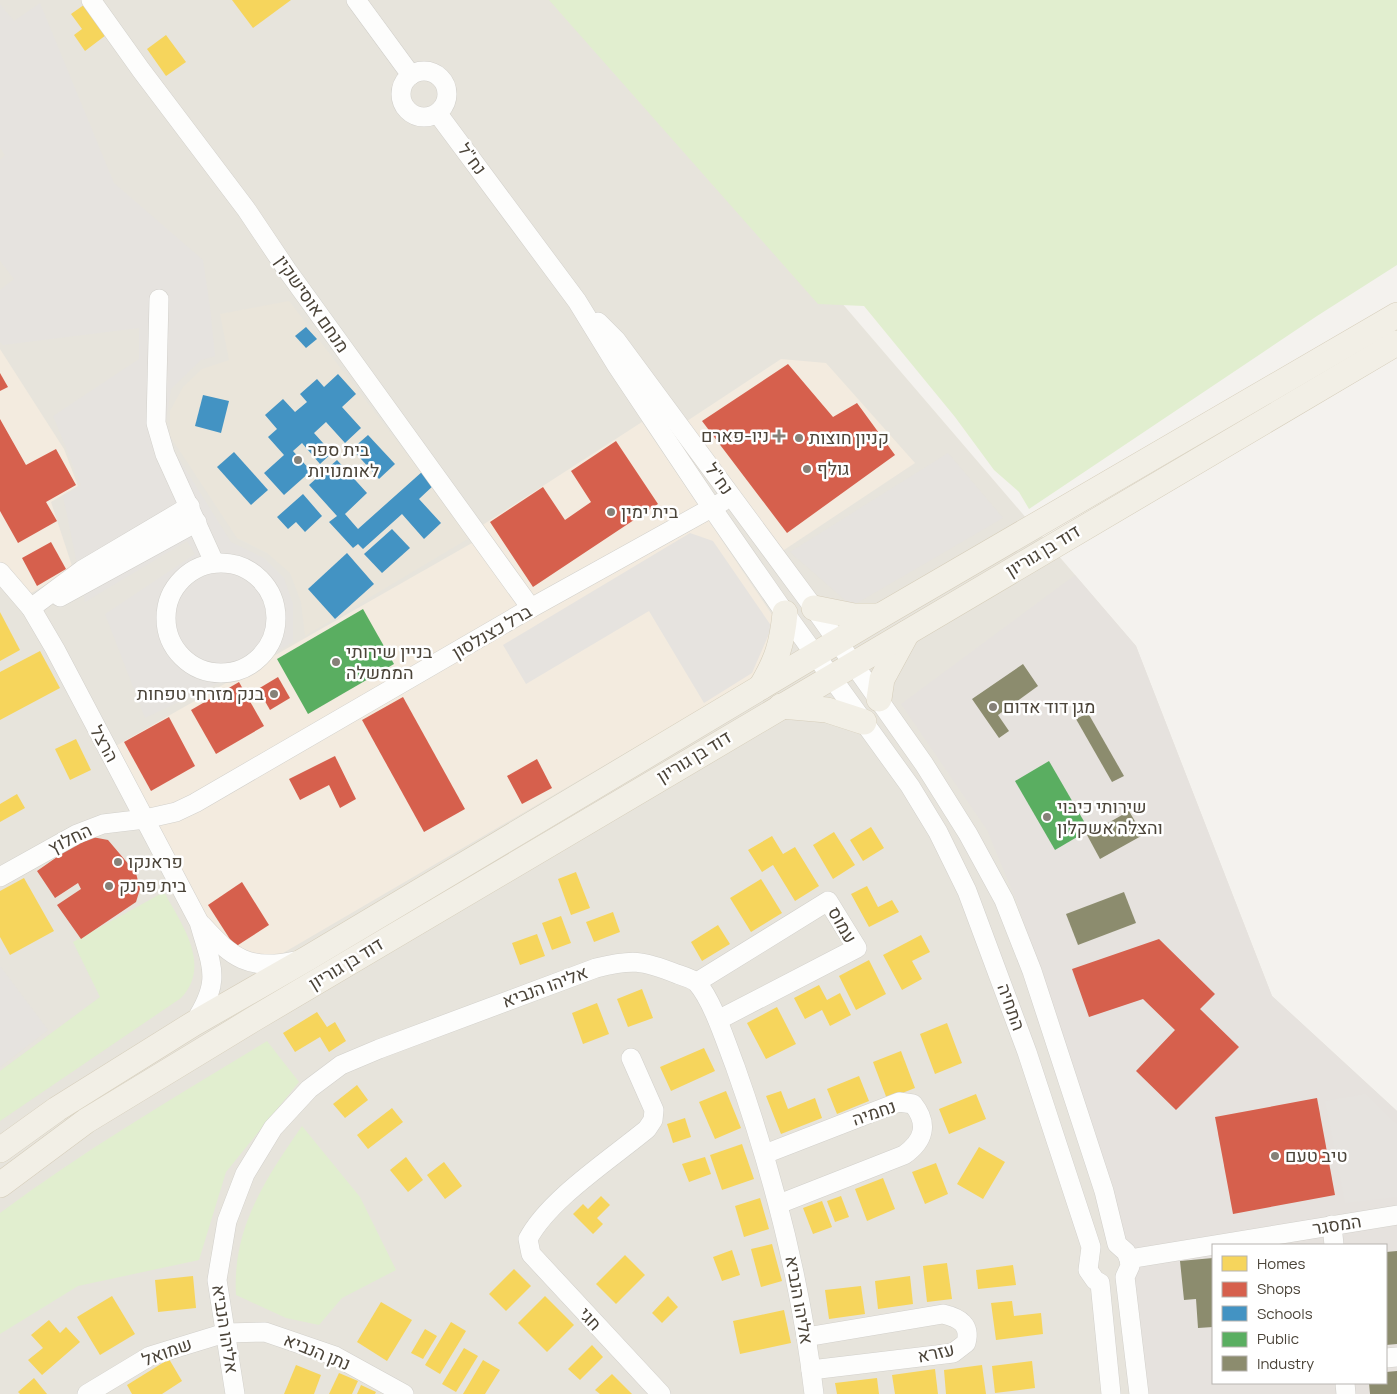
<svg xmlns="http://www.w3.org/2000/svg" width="1397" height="1394" font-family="Manrope,Heebo,sans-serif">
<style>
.residential{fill:#e7e4dc;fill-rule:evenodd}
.commercial{fill:#f3ebdf}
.industrial{fill:#e6e2de;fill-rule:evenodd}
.education{fill:#eae5da}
.green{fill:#e1eecf}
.parking{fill:#e6e3df}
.homes{fill:#f6d55c}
.shops{fill:#d6604d}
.schools{fill:#4393c3}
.public{fill:#5aae61}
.industry{fill:#8c8c6e}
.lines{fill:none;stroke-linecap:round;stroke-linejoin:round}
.minor-casing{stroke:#d2d0cb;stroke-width:20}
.major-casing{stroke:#d6cebb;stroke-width:26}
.minor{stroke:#fdfdfc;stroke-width:19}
.major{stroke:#f2efe6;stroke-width:25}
.poi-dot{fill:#868178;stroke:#fff;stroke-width:2}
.labels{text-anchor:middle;stroke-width:5;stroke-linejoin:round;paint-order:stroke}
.street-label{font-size:18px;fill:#4b4439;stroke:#fff}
.poi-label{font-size:18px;fill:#4b4439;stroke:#fff;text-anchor:start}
</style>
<rect width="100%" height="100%" fill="#f4f2ee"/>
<path class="residential" d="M0 0H582L1136 646 1272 996 1397 1111V1394H0ZM1213 1245H1386V1383H1213Z"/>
<g class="commercial">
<polygon points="0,349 64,449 78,486 51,502 73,569 19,600 0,575"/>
<polygon points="781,359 826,363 915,463 781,552 684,423"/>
<polygon points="642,422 773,616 774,645 754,678 278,956 256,958 220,936 205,914 114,747 472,543 481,526"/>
</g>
<path class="industrial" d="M1075 575 1136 646 1272 996 1397 1111V1394H1148L1130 1259 1018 905 987 830 901 704ZM1213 1245H1386V1383H1213Z"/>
<polygon class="education" points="289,301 471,537 305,636 301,602 290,573 267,553 237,538 170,436 170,411 183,387 202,369 229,360 220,314"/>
<g class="green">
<polygon points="549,0 1397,0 1397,265 1317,316 1029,509 1019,492 994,470 955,417 864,306 818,304"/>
<path d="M164 892C182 925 212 965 181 998L0 1121V1071L100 997 73 942Z"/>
<path d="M267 1041 299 1082 226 1172 199 1260 78 1286 0 1334V1213C84 1150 177 1096 267 1041Z"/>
<path d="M302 1126 360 1197 396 1270 342 1298 319 1325 286 1318 236 1295C232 1228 266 1178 302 1126Z"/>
</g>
<g class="parking">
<polygon points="40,3 114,183 203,260 210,307 215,356 201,360 171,389 164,435 231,542 264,558 284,578 293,604 293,642 248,669 145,718 105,614 195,554 187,541 85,602 63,496 81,485 53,416 139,359 139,328 3,345 0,342 0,290 14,279 0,261 0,160 5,155 0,148 0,4 14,21"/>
<polygon points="948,453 1003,518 852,606 790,552"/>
<polygon points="690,533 713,541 772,627 752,673 704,703 649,611 526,684 503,645"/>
<polygon points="0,966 48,1030 0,1067"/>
<polygon points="1366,1094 1397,1124 1397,1197 1345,1203 1325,1101"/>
</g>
<g class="homes">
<polygon points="232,0 291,0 253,28"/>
<polygon points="88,2 110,32 85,51 74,35 82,29 71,14"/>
<polygon points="166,35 186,62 166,76 147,49"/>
<polygon points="0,612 20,650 0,661"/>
<polygon points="40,651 60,688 0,720 0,672"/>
<polygon points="76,739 91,770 70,780 55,749"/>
<polygon points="17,794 25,808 0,822 0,804"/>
<polygon points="871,827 884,848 863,861 850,840"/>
<polygon points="834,832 855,865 833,879 813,845"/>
<polygon points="772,836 783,854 795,847 819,886 795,901 773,865 762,872 748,850"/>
<polygon points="576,872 590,908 571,915 558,879"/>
<polygon points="24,878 54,931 10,955 0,937 0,891"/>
<polygon points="761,879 782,913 751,932 730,898"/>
<polygon points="867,886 878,907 892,900 899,912 869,927 851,894"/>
<polygon points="613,912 620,932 594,942 586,922"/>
<polygon points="561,916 571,943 552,950 542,923"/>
<polygon points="718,925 730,944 702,961 691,942"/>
<polygon points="537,934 545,956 520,965 512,943"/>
<polygon points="921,935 930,952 912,961 922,979 902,990 883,955"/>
<polygon points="869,960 886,994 856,1010 839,976"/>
<polygon points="819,985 827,1000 840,993 851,1015 830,1026 822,1010 805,1019 794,998"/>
<polygon points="642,989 653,1018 628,1027 617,999"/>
<polygon points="597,1003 609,1034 583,1044 572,1013"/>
<polygon points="777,1007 796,1044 766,1059 747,1023"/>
<polygon points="317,1012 327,1027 335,1022 346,1041 329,1052 320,1037 295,1052 283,1033"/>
<polygon points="947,1023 962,1063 935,1074 920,1034"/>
<polygon points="704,1048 715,1071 671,1091 660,1067"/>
<polygon points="901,1051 915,1088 887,1099 873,1062"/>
<polygon points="859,1076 869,1101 837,1114 827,1089"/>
<polygon points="357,1085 368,1100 345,1118 333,1104"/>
<polygon points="726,1091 741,1128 715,1139 699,1102"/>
<polygon points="781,1091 788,1109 815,1098 822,1118 781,1134 766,1096"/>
<polygon points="976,1094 986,1119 949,1134 939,1109"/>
<polygon points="392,1108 403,1122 368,1149 357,1135"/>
<polygon points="685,1118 691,1137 673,1143 667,1124"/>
<polygon points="742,1144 754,1179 722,1190 710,1155"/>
<polygon points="979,1147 1005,1162 983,1199 957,1184"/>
<polygon points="406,1157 423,1180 408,1192 390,1170"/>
<polygon points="705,1157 711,1174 689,1182 682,1164"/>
<polygon points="444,1162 462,1186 445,1199 427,1175"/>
<polygon points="936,1163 948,1194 925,1204 912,1172"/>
<polygon points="883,1178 895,1209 867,1221 855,1189"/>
<polygon points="601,1196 610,1205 597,1218 603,1224 593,1234 573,1214 583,1204 588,1209"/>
<polygon points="841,1196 849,1217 835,1222 827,1201"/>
<polygon points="760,1198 769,1229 744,1237 735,1206"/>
<polygon points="822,1201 832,1227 813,1234 803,1208"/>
<polygon points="772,1244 782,1281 761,1287 751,1249"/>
<polygon points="732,1250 740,1275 722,1281 713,1257"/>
<polygon points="625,1255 645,1275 616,1304 596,1284"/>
<polygon points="947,1263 952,1299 927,1302 923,1266"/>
<polygon points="1013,1265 1016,1285 978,1289 976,1270"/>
<polygon points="514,1269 531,1286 506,1311 489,1294"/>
<polygon points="193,1276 196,1308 158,1312 155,1280"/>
<polygon points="910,1276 913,1304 878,1309 875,1281"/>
<polygon points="861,1286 865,1314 829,1319 825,1290"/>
<polygon points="112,1296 135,1334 100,1355 77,1317"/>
<polygon points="545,1296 574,1325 547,1352 518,1323"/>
<polygon points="668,1296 678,1307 662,1323 652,1313"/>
<polygon points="1012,1301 1014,1316 1041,1313 1043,1334 996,1340 991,1303"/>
<polygon points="381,1302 412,1320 387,1361 357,1342"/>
<polygon points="784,1310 791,1343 740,1354 733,1321"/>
<polygon points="49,1320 60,1333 66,1327 80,1342 42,1375 28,1360 43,1348 31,1335"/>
<polygon points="451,1322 466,1331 440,1374 425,1365"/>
<polygon points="425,1329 437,1336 423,1359 411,1353"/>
<polygon points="592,1345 603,1357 580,1380 568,1369"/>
<polygon points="464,1348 478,1356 456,1392 442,1384"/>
<polygon points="169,1359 182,1381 162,1394 132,1394 127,1385"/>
<polygon points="483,1360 500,1370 485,1394 463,1394"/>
<polygon points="1032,1361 1035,1388 995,1393 992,1366"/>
<polygon points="296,1365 321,1375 314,1394 284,1394"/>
<polygon points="982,1365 986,1394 946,1394 944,1370"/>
<polygon points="935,1369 938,1394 895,1394 892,1375"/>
<polygon points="339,1373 358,1381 352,1394 329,1394"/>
<polygon points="612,1374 632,1394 600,1394 595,1390"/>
<polygon points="34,1378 47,1394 20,1394 18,1392"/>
<polygon points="877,1378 879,1394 837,1394 835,1383"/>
<polygon points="361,1385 376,1392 375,1394 357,1394"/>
</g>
<g class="shops">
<polygon points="788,364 833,417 857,403 895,455 787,533 702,421"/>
<polygon points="0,373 8,387 0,391"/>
<polygon points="0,419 26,465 56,449 76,485 46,502 57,521 18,543 0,511"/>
<polygon points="616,441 658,504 533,587 490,522 543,487 565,520 591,502 571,471"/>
<polygon points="51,542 66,569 37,586 22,558"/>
<polygon points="278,677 290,698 270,710 258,689"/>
<polygon points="239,682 264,726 216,754 191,710"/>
<polygon points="403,697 465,809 424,832 362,720"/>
<polygon points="169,717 195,766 151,791 124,742"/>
<polygon points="335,756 356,799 340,808 329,785 300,800 289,779"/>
<polygon points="537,759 552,788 522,804 507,776"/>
<polygon points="87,836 108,840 136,873 140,889 136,902 81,939 57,905 81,889 78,883 55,898 37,871"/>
<polygon points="242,882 269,925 235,947 208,905"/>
<polygon points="1159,939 1215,994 1200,1009 1239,1047 1176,1110 1136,1071 1175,1030 1143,999 1089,1017 1072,969"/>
<polygon points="1317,1098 1335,1195 1233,1214 1215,1117"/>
</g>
<g class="schools">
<polygon points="306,327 317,339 306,348 295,336"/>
<polygon points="338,374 356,394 342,407 361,428 345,443 326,422 314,433 332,453 320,464 302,443 293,451 311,471 284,495 264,473 284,455 268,437 277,429 265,415 283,399 295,412 307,402 300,394 317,379 324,387"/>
<polygon points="203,395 229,401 221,433 195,426"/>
<polygon points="368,435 395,464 379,479 352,449"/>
<polygon points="234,452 268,490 251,505 217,467"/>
<polygon points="337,460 367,493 345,514 358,529 423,471 435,484 419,499 441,523 424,539 402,514 363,549 358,544 353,548 329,522 337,516 309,485"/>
<polygon points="303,494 322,516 305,532 296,522 288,529 277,517"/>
<polygon points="392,529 410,548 382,573 364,554"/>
<polygon points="347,553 374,584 335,619 308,589"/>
</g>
<g class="public">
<polygon points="363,609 394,664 308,714 277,659"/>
<polygon points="1049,761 1089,830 1055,850 1015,781"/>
</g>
<g class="industry">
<polygon points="1023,664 1038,686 998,715 1009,731 999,738 972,699"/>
<polygon points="1088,713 1124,776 1112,782 1076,719"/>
<polygon points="1129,811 1143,835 1100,859 1087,835"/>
<polygon points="1124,892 1136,923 1078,945 1066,914"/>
<polygon points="1397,1251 1397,1344 1386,1345 1386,1252"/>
<polygon points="1213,1258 1213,1327 1198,1328 1196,1299 1184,1300 1180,1261"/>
<polygon points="1397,1371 1397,1394 1370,1394 1369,1383 1386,1383 1386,1372"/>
</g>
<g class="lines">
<g class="minor-casing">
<g id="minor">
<polyline points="91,0 141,70 246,209 287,270 531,608"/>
<polyline points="356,0 411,75"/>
<circle cx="424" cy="94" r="23"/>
<polyline points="438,114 577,301 617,366 712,508 785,613 910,786 938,832 967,891 1027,1052 1091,1247 1088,1270 1095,1280 1100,1283 1111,1394"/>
<polyline points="159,299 156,423 165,454 214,562"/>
<polyline points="598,322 616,340 814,608 924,764 968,834 1004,900 1032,971 1104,1191 1117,1244 1126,1252 1129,1259 1130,1266 1125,1277 1139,1394"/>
<circle cx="221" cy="618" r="55"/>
<path d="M0 572 31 608 55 649 199 922C212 968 222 980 194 1023"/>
<polyline points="60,597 197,522"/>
<polyline points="31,608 82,570 190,506"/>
<polyline points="0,877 77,834 103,824 145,819 176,812 195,803 531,608 722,502"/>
<path d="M202 925C232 958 249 971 295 961"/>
<polyline points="697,982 828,901 857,948 718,1020"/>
<path d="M631 1058 654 1110 653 1120 647 1129C611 1159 549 1199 528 1239L531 1254 661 1394"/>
<path d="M765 1154 899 1102 913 1104C929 1124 924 1141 904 1155L779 1204"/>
<polyline points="1332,1225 1334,1245"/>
<polyline points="1129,1259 1397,1215"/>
<path d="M806 1337 943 1314C960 1318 971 1325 966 1343L953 1353 811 1370"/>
<polyline points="1386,1358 1397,1357"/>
<polyline points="1345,1383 1346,1394"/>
<polyline points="87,1394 150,1356 225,1333 265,1332 335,1356 404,1394"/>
<path d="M235 1394 217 1280 227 1221 245 1174 273 1128 309 1089 341 1065 379 1049 596 968C632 959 642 960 677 974 683 976 693 979 697 983 713 1001 726 1043 735 1066 773 1173 801 1281 814 1394"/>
</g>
</g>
<g class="major-casing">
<g id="major">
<polyline points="814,608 854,616 880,616"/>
<path d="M761 687C777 660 782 644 785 613"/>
<polyline points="879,699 882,679 907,633"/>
<polyline points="781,706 827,710 864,722"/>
<polyline points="0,1150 57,1109 193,1024 308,958 880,616 1397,315"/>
<polyline points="0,1185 86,1121 252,1020 1397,343"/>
</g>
</g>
<use href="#minor" class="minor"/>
<use href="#major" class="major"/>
</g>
<g class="poi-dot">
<path d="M776.5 428.5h5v5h5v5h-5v5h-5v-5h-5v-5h5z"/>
<circle cx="799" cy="438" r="5"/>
<circle cx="298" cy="460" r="5"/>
<circle cx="807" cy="469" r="5"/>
<circle cx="611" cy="512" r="5"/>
<circle cx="336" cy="662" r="5"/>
<circle cx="274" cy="694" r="5"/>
<circle cx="993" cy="707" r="5"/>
<circle cx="1047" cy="817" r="5"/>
<circle cx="118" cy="862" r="5"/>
<circle cx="109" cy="886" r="5"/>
<circle cx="1275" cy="1156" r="5"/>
</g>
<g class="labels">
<g class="street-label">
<text transform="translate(472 159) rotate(53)" y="6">נח"ל</text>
<text transform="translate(312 304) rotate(55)" y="6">מנחם אוסישקין</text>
<text transform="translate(719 479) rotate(54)" y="6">נח"ל</text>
<text transform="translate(1043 551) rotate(-31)" y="6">דוד בן גוריון</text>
<text transform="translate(492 632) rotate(-30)" y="6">ברל כצנלסון</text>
<text transform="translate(104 744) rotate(61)" y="6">הרצל</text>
<text transform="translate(694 757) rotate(-31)" y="6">דוד בן גוריון</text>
<text transform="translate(70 839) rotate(-26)" y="6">החלוץ</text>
<text transform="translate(842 925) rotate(60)" y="6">עמוס</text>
<text transform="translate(346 964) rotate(-31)" y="6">דוד בן גוריון</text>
<text transform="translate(545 987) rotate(-20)" y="6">אליהו הנביא</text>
<text transform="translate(1011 1007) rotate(70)" y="6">התחיה</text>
<text transform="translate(874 1113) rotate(-19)" y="6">נחמיה</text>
<text transform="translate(1337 1225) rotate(-9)" y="6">המסגר</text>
<text transform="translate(799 1300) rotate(80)" y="6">אליהו הנביא</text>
<text transform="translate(590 1319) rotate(47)" y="6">חגי</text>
<text transform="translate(225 1329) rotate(81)" y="6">אליהו הנביא</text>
<text transform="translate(167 1352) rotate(-20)" y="6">שמואל</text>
<text transform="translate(317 1352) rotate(22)" y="6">נתן הנביא</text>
<text transform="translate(936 1353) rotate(-12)" y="6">עזרא</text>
</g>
<g class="poi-label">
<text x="769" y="442" text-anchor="end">ניו-פארם</text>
<text x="809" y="444">קניון חוצות</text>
<text x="308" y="456">בית ספר<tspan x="308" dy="21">לאומנויות</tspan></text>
<text x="817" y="475">גולף</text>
<text x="621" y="518">בית ימין</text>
<text x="346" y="658">בניין שירותי<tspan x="346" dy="21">הממשלה</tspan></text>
<text x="264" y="700" text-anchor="end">בנק מזרחי טפחות</text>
<text x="1003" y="713">מגן דוד אדום</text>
<text x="1057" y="813">שירותי כיבוי<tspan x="1057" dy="21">והצלה אשקלון</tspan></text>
<text x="128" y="868">פראנקו</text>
<text x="119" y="892">בית פרנק</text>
<text x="1285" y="1162">טיב טעם</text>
</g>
</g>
<rect x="1212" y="1244" width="175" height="140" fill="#ffffff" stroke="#b7b4b0"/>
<rect x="1222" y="1256" width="25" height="15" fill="#f6d55c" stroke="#b7b4b0"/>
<text x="1257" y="1269" font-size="15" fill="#4b4439">Homes</text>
<rect x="1222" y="1282" width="25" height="15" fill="#d6604d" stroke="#b7b4b0"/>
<text x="1257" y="1294" font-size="15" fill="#4b4439">Shops</text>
<rect x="1222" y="1306" width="25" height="15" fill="#4393c3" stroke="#b7b4b0"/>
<text x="1257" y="1319" font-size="15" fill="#4b4439">Schools</text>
<rect x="1222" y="1332" width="25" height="15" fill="#5aae61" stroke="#b7b4b0"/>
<text x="1257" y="1344" font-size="15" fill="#4b4439">Public</text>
<rect x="1222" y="1356" width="25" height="15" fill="#8c8c6e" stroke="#b7b4b0"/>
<text x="1257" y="1369" font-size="15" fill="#4b4439">Industry</text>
</svg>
